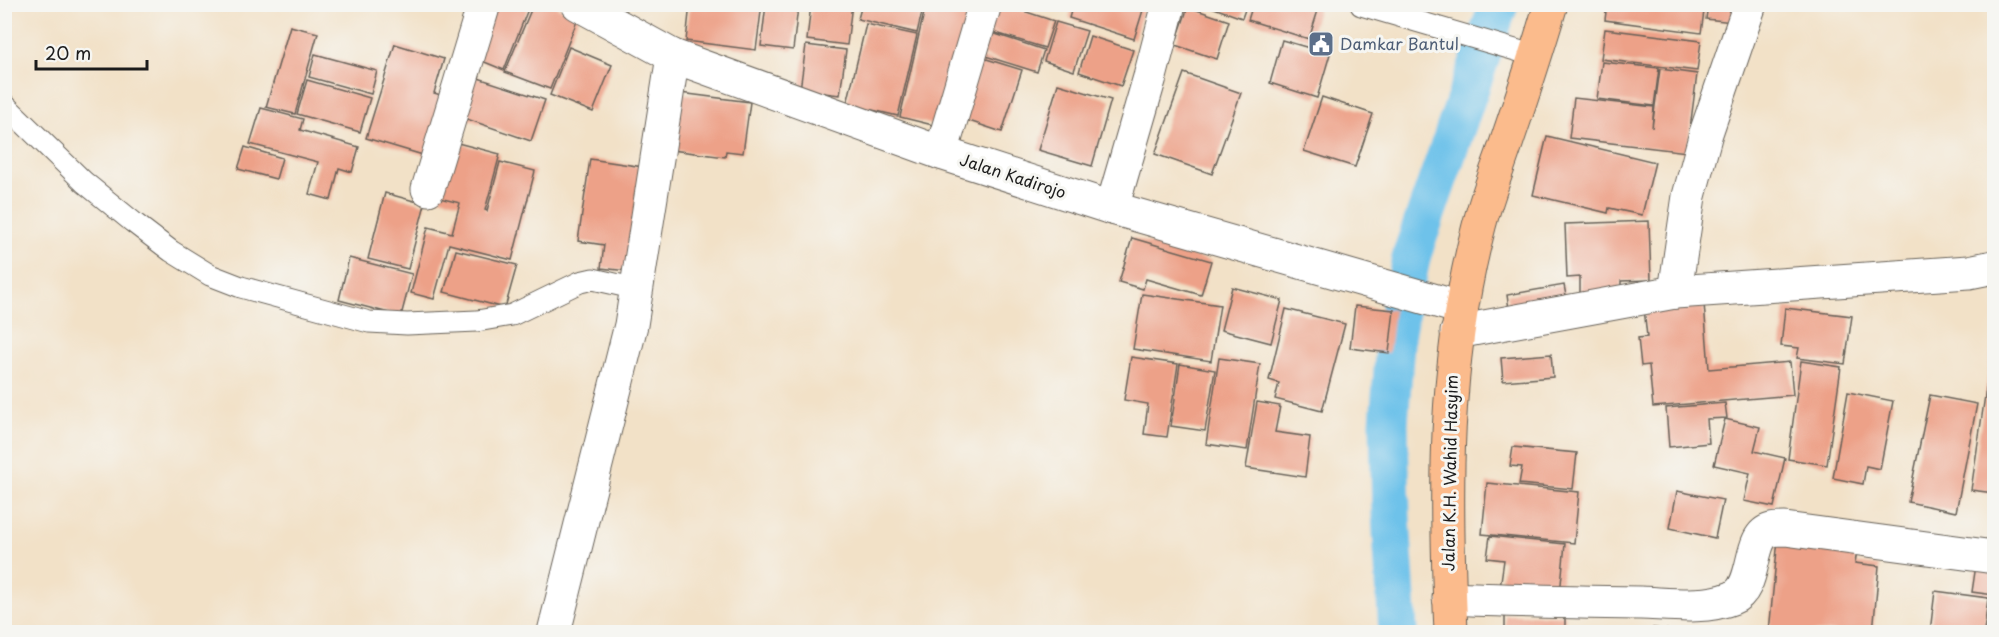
<svg xmlns="http://www.w3.org/2000/svg" width="1999" height="637" font-family="'Playpen Sans',sans-serif">
<style>
.lines{fill:none;stroke-linecap:round;stroke-linejoin:round}
.canal{stroke:#6ec2ea;stroke-width:39}
.building{fill:#eda188}
.service-casing{stroke:#676158;stroke-width:23}
.minor-casing{stroke:#676158;stroke-width:35}
.primary-casing{stroke:#676158;stroke-width:35}
.service{stroke:#fff;stroke-width:21}
.minor{stroke:#fff;stroke-width:33}
.primary{stroke:#fbbb8c;stroke-width:33}
.labels{text-anchor:middle;stroke-width:6;stroke-linejoin:round;paint-order:stroke}
.service-label{font-size:16px;fill:#4e5e75;stroke:#f6f6f2;text-anchor:start}
.street-label{font-size:16px;fill:#1c1c1c;stroke:#f6f6f2}
</style>
<rect width="100%" height="100%" fill="#f6f6f2"/>
<filter id="ink" filterUnits="userSpaceOnUse"><feTurbulence type="fractalNoise" baseFrequency=".0167" numOctaves="2"/><feDisplacementMap in="SourceGraphic" scale="12" xChannelSelector="R" yChannelSelector="G"/><feConvolveMatrix kernelMatrix="1 2 1 2 8 2 1 2 1" color-interpolation-filters="sRGB"/></filter>
<filter id="wash" filterUnits="userSpaceOnUse"><feTurbulence type="fractalNoise" baseFrequency=".008" numOctaves="4" result="noise"/><feDisplacementMap in="SourceGraphic" scale="24" xChannelSelector="R" yChannelSelector="G"/><feGaussianBlur stdDeviation="1.35" result="paint"/><feColorMatrix in="noise" values="0 0 0 0 0 0 0 0 0 0 0 0 0 0 0 0 0 1.4 0 .05"/><feComposite in="paint" operator="in"/></filter>
<g filter="url(#wash)">
<rect width="100%" height="100%" fill="#f2e1c7"/>
<g class="lines">
<polyline class="canal" points="1398,632 1391,516 1389,423 1396,330 1412,254 1499,4"/>
</g>
<g id="blocks">
<g class="building">
<polygon points="491,4 530,4 504,70 470,56"/>
<polygon points="690,4 762,4 756,50 686,41"/>
<polygon points="766,4 798,7 793,50 761,46"/>
<polygon points="811,4 852,4 847,45 807,40"/>
<polygon points="862,4 924,4 917,33 858,19"/>
<polygon points="926,4 970,4 941,127 900,117"/>
<polygon points="995,4 1002,4 1054,21 1045,48 986,30"/>
<polygon points="1073,4 1136,4 1144,7 1134,39 1069,18"/>
<polygon points="1203,4 1247,4 1242,18"/>
<polygon points="1253,4 1320,4 1309,39 1248,20"/>
<polygon points="1607,4 1705,4 1701,33 1605,20"/>
<polygon points="1708,4 1735,4 1733,22 1706,19"/>
<polygon points="533,5 552,5 579,16 550,89 505,72"/>
<polygon points="1188,7 1229,21 1217,59 1175,45"/>
<polygon points="1056,22 1087,31 1074,71 1044,61"/>
<polygon points="866,24 917,35 898,116 847,104"/>
<polygon points="290,26 318,33 295,114 266,107"/>
<polygon points="1605,29 1701,41 1697,71 1601,59"/>
<polygon points="986,31 1044,50 1037,72 979,54"/>
<polygon points="1090,36 1133,50 1121,86 1079,72"/>
<polygon points="1282,40 1330,54 1317,98 1270,83"/>
<polygon points="395,44 444,59 434,93 451,98 433,158 366,138"/>
<polygon points="806,45 846,50 840,95 800,90"/>
<polygon points="569,47 612,65 593,112 550,95"/>
<polygon points="315,54 377,71 371,94 309,77"/>
<polygon points="980,57 1022,70 1002,132 960,118"/>
<polygon points="1602,62 1659,68 1654,106 1597,99"/>
<polygon points="1660,69 1697,74 1687,152 1569,138 1574,98 1654,107 1652,128"/>
<polygon points="1184,73 1241,93 1212,174 1155,154"/>
<polygon points="472,76 545,100 531,141 458,116"/>
<polygon points="307,80 370,98 360,132 297,114"/>
<polygon points="1058,84 1111,100 1092,166 1038,150"/>
<polygon points="680,93 750,102 743,153 726,151 725,157 672,150"/>
<polygon points="1322,97 1373,114 1355,167 1304,151"/>
<polygon points="261,108 303,119 300,130 359,147 352,172 339,168 331,200 309,194 318,162 250,144"/>
<polygon points="1547,136 1655,162 1642,215 1609,208 1608,213 1533,195"/>
<polygon points="450,141 500,154 485,210 487,211 500,162 535,171 512,260 449,244 434,299 411,293 428,227 452,233 460,203 435,197"/>
<polygon points="245,147 282,158 276,179 238,169"/>
<polygon points="590,159 643,167 627,271 601,268 604,245 578,241"/>
<polygon points="385,193 425,204 408,269 368,259"/>
<polygon points="1649,221 1651,280 1621,281 1621,292 1580,294 1580,277 1567,278 1565,224"/>
<polygon points="1132,238 1211,261 1201,295 1146,279 1143,289 1119,282"/>
<polygon points="456,250 517,265 505,308 444,292"/>
<polygon points="349,258 412,274 401,316 339,300"/>
<polygon points="1564,285 1568,306 1510,316 1507,295"/>
<polygon points="1232,287 1282,300 1271,343 1221,330"/>
<polygon points="1142,294 1220,305 1211,361 1133,349"/>
<polygon points="1704,303 1709,369 1790,362 1793,395 1653,407 1649,365 1641,366 1638,338 1647,337 1644,308"/>
<polygon points="1355,306 1394,310 1389,353 1350,348"/>
<polygon points="1785,308 1852,316 1845,364 1797,358 1799,348 1781,346"/>
<polygon points="1286,309 1345,324 1322,411 1275,399 1279,383 1269,380"/>
<polygon points="1551,354 1553,377 1503,381 1501,358"/>
<polygon points="1991,355 1994,355 1994,493 1971,490"/>
<polygon points="1131,357 1178,364 1167,437 1144,434 1148,404 1124,400"/>
<polygon points="1219,358 1260,364 1247,450 1206,444"/>
<polygon points="1801,361 1841,367 1827,465 1788,459"/>
<polygon points="1180,364 1215,370 1205,431 1171,426"/>
<polygon points="1848,392 1893,401 1880,469 1866,466 1863,484 1833,478"/>
<polygon points="1930,395 1977,404 1956,512 1908,502"/>
<polygon points="1257,402 1280,406 1275,432 1310,437 1305,477 1246,468"/>
<polygon points="1725,403 1727,418 1707,419 1709,443 1669,447 1666,408"/>
<polygon points="1725,419 1760,427 1754,451 1785,458 1774,507 1744,501 1750,473 1714,465"/>
<polygon points="1513,447 1577,453 1573,489 1519,484 1522,467 1510,466"/>
<polygon points="1487,483 1579,492 1574,543 1482,534"/>
<polygon points="1677,491 1723,500 1715,538 1670,528"/>
<polygon points="1490,536 1565,544 1560,594 1500,588 1504,560 1487,558"/>
<polygon points="1778,539 1858,545 1855,563 1879,566 1873,632 1769,632"/>
<polygon points="1976,565 1994,568 1994,595 1972,592"/>
<polygon points="1935,591 1988,598 1984,632 1930,632"/>
<rect x="1505" y="615" width="60" height="17"/>
<polygon points="1653,628 1679,631 1679,632 1653,632"/>
</g>
</g>
</g>
<g filter="url(#ink)">
<use href="#blocks" fill-opacity="0" stroke="#676158" stroke-width="1.5"/>
<g class="lines">
<g class="service-casing">
<g id="service">
<polyline points="1361,5 1536,56"/>
<polyline points="4,104 84,182 133,222 171,251 210,275 241,287 369,322 407,324 477,321 512,315 580,282 593,279 637,289"/>
</g>
</g>
<g class="minor-casing">
<g id="minor">
<polyline points="578,4 673,56 941,153 1112,208 1461,308"/>
<polyline points="1750,4 1706,133 1689,196 1675,292 1969,272 1994,267"/>
<polyline points="941,153 985,4"/>
<polyline points="428,189 484,4"/>
<polyline points="1112,208 1150,77 1169,4"/>
<polyline points="1457,332 1675,292"/>
<path d="M1449 598C1513 601 1577 602 1641 603 1670 604 1705 609 1732 598 1758 588 1747 536 1771 530 1775 529 1780 529 1785 529L1994 557"/>
<polyline points="554,632 631,325 673,56"/>
</g>
</g>
<g class="primary-casing">
<path id="primary" d="M1451 632C1445 495 1443 365 1478 230 1486 197 1499 166 1509 135 1524 91 1538 48 1551 4"/>
</g>
<use href="#service" class="service"/>
<use href="#minor" class="minor"/>
<use href="#primary" class="primary"/>
</g>
</g>
<defs>
<g id="civic-square" transform="scale(1.35)"><rect x="-9" y="-9" width="18" height="18" rx="4" fill="#5c6f8a" stroke="#f6f6f2"/><path d="M-.6-6.5H3V-4.5H.6V-3L4-1V1h2V6H-6V1h2V-1L-.6-3ZM-1.2 2.5V6h2.4V2.5Z" fill="#fff"/></g>
</defs>
<g fill-rule="evenodd">
<use href="#civic-square" x="1321" y="44"/>
</g>
<g class="labels">
<g class="service-label">
<text x="1340" y="50">Damkar Bantul</text>
</g>
<g class="street-label">
<text transform="translate(1013 176) rotate(18)" y="6">Jalan Kadirojo</text>
<text transform="translate(1450 473) rotate(-89)" y="6">Jalan K.H. Wahid Hasyim</text>
</g>
</g>
<rect width="1999" height="637" fill="none" stroke="#f6f6f2" stroke-width="24"/>
<path d="M36 60v9h111v-9" fill="none" stroke="#1c1c1c" stroke-width="3"/>
<text x="45" y="60" font-size="18" fill="#1c1c1c" stroke="#f6f6f2" stroke-width="4.5" paint-order="stroke">20 m</text>
</svg>
